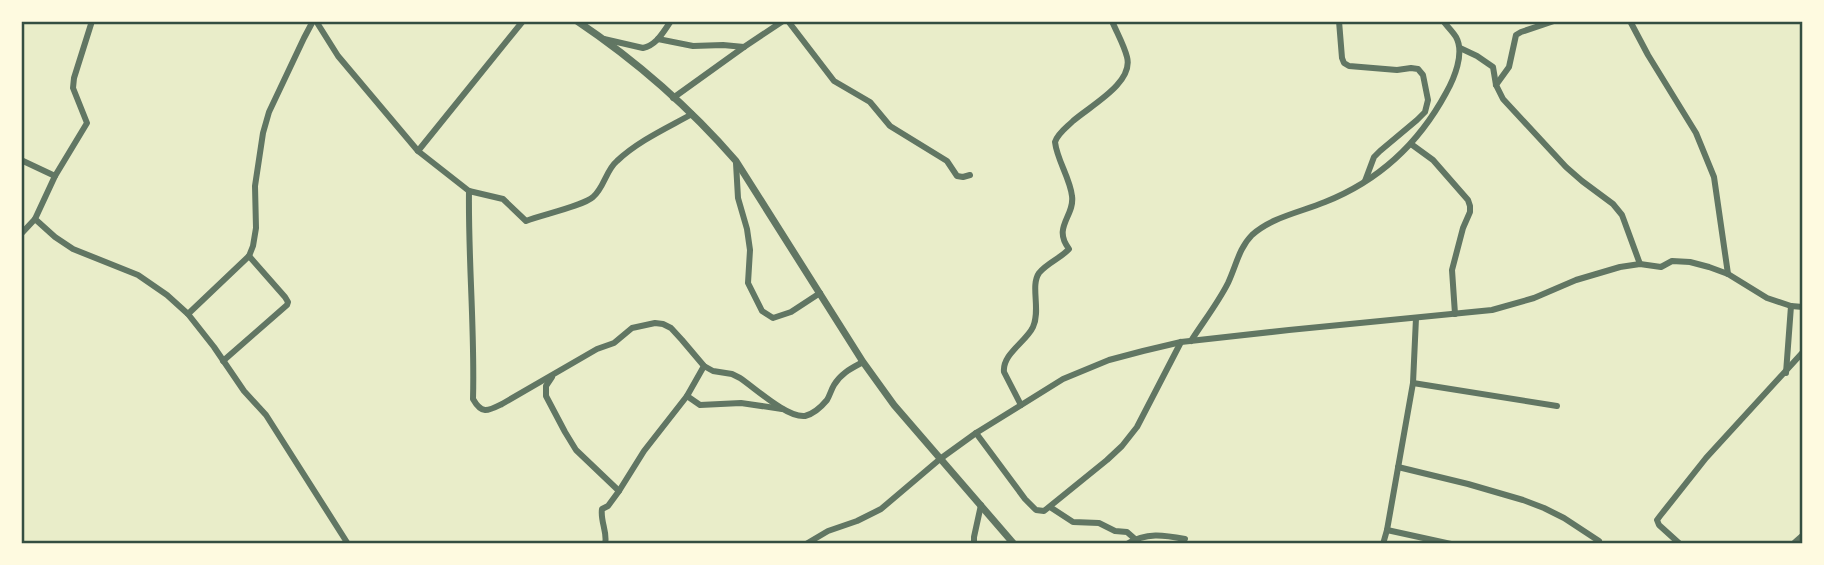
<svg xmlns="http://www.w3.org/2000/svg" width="1824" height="565" font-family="'Nunito Sans',sans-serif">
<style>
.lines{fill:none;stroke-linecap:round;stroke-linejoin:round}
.minor{stroke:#617663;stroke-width:6}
.tertiary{stroke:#617663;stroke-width:7}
.neatline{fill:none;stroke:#344e41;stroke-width:2.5}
</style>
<rect width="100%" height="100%" fill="#e9edc9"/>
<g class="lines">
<g class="minor">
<polyline points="92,21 74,78 73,88 87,123 55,176 35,219 55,237 73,249 138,275 167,295 188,314 214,347 244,391 266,415 348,544"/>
<path d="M316 21 338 56 418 151 469 191 503 199 526 221C541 215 583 206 593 197 604 188 606 170 617 161 638 141 667 128 692 114"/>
<polyline points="788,21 834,81 870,102 890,126 947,161 957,176 963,177 970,175"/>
<polyline points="1339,21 1342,58 1344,63 1349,66 1397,70 1411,68 1418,69 1423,75 1428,100 1425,112 1417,120 1380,151 1374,157 1365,181"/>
<polyline points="1630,21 1648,55 1696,133 1714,177 1728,274"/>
<path d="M604 39 643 48C657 45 663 32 671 21"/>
<polyline points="658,39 693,46 723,45 744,47"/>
<polyline points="1460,48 1477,56 1493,67 1496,85 1503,99 1566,167 1582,181 1613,204 1622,215 1640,264"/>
<polyline points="1496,85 1509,67 1516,35 1521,32 1554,21"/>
<polyline points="673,98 744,47 783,21"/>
<polyline points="1411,144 1433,160 1468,200 1470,206 1470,212 1463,228 1452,270 1455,314"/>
<polyline points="418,151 523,21"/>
<polyline points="21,160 55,176"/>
<polyline points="736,163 738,198 747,229 750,250 748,283 762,311 773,318 791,312 820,293"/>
<path d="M469 191C468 260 475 330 473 399 482 415 488 411 502 404L597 349 614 343 632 328 655 323 663 324 671 328 682 340 704 366 713 371 732 374 740 378C755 388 787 418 805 416 813 414 822 406 827 400 830 395 831 390 834 385 841 373 852 368 863 362"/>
<polyline points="21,234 35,219"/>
<polyline points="188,314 249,256 253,246 256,228 255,186 263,133 269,112 304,38 313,21"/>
<path d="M1191 341C1203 322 1218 303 1228 283 1236 266 1239 248 1252 235 1272 217 1301 212 1325 202 1378 181 1419 143 1446 93 1454 79 1465 53 1456 37 1453 32 1447 26 1443 21"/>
<polyline points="223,361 287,305 288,302 285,297 249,256"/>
<polyline points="1786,373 1791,306"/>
<polyline points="552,377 546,386 546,396 565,432 576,450 619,491"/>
<polyline points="1413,383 1557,406"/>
<polyline points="687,396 700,405 741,403 782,409"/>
<path d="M1021 405 1004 372C1002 354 1026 342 1033 327 1041 310 1030 286 1039 273 1047 263 1061 258 1069 249 1052 227 1075 216 1072 196 1070 178 1057 160 1055 142 1058 133 1066 128 1073 121 1090 106 1134 83 1127 57 1124 45 1117 33 1112 21"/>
<polyline points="976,433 1025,499 1036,510 1044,511 1107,460 1122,446 1137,427 1181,342"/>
<polyline points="1398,467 1468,484 1523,500 1544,508 1564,518 1599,541"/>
<polyline points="1050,507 1073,522 1099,523 1115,531 1127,532 1135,539"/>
<polyline points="1387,530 1451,544"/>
<path d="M605 544C608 533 600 521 602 509L608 506 619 491 644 451 687 396 704 366"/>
<polyline points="806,544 828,531 857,521 881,509 940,459 976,433 1063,379 1109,360 1143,351 1181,342 1289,330 1492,310 1534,298 1576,280 1620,267 1640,264 1661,267 1672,261 1690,262 1709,267 1728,274 1767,298 1791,306 1803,307"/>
<polyline points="974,544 974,537 981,505"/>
<path d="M1127 544C1146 532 1164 535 1185 539"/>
<polyline points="1383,544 1387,530 1413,383 1416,318"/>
<polyline points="1680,544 1659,525 1657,520 1660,516 1706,458 1803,352"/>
<polyline points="1793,544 1802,536"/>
</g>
<path class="tertiary" d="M577 21C635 60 690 108 736 161L863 362 894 405 1014 544"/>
</g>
<rect width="1824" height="565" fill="none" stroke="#fefae0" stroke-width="46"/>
<rect x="23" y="23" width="1778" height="519" class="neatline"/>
</svg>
